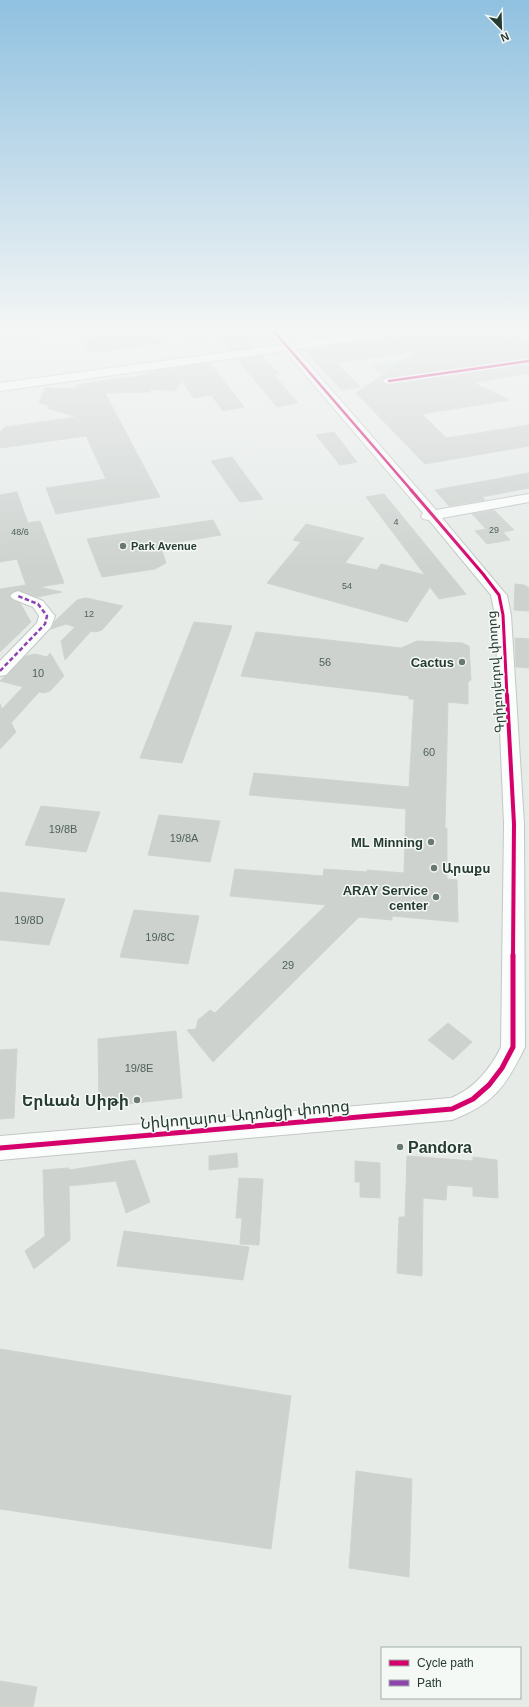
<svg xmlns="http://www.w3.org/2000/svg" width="529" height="1707" font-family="Helvetica,'Noto Sans Armenian',sans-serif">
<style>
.green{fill:#d1e2d4}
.building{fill:#cdd2cf;stroke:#cfd4d1}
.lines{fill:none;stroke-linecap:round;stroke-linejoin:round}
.minor-casing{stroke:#c3c8c5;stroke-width:2}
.minor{fill:#fbfcfc;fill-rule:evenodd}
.quiet{stroke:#8e44ad;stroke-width:2.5;stroke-dasharray:4.5 2.5;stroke-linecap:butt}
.cycleway-far3-casing{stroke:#f5f9f6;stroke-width:4}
.cycleway-far2-casing{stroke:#f5f9f6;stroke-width:5}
.cycleway-far1-casing{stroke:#f5f9f6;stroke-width:6}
.cycleway-casing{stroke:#f5f9f6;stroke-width:8}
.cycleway-far3{stroke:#d6006c;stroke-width:2.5}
.cycleway-far2{stroke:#d6006c;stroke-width:3}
.cycleway-far1{stroke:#d6006c;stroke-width:4}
.cycleway{stroke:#d6006c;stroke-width:5}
.poi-dot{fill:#697972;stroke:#f5f9f6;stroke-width:1.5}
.labels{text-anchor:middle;stroke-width:3;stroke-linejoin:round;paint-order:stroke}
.far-number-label{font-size:9px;fill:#50625a}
.far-poi-label{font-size:11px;font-weight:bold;fill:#263c32;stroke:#f5f9f6;text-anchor:start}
.number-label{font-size:11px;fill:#50625a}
.poi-label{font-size:13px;font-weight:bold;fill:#263c32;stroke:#f5f9f6;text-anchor:end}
.street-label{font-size:13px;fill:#263c32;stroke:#f5f9f6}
.near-poi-label{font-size:16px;font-weight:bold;fill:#263c32;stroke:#f5f9f6;text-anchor:end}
.near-street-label{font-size:16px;fill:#263c32;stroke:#f5f9f6}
</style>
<rect width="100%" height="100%" fill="#e6ebe8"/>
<g class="green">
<polygon points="194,329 203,340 191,342 182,330"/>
<polygon points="36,338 40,345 8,349 5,342"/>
<polygon points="405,360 413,368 380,373 372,365"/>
</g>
<g class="building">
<polygon points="107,329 153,329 163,343 90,353 81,338 110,334"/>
<polygon points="229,329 266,329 273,338 249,342 254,347 230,350 218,336 233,334"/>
<polygon points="310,329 377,329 318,338"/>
<polygon points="456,329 515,329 529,340 529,357 389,377 384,378 382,382 389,385 529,366 529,373 474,383 510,400 422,414 446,438 529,425 529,446 425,464 356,393 418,351 337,363 360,387 342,390 305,351 327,347 326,346"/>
<polygon points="262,356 279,374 274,375 298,403 277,407 237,359"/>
<polygon points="210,363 244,407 223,411 211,395 194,398 182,381 175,391 151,389 150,392 105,393 160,497 56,514 46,488 106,479 86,436 0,448 0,432 5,427 77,417 47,408 51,406 39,403 45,388 77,388 77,385 130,377 131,378 160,370"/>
<polygon points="334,432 341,441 357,462 340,465 316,435"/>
<polygon points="232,457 263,499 240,502 211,461"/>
<polygon points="529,473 529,488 482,497 485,500 449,506 435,490"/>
<polygon points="17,492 28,523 40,521 64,583 39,587 62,592 37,597 17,590 9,595 12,600 20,603 31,622 0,652 0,589 26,585 17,559 0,562 0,495"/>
<polygon points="384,494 466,594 439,599 430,587 407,622 267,583 301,542 293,540 306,524 364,538 345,563 377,570 381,564 425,575 366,497"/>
<polygon points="494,510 514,530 503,532 510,540 487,544 475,531 486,529 472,514"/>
<polygon points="213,520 221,535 160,545 166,563 155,569 102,577 87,539"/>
<polygon points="515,584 524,585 529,588 529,611 514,610"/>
<polygon points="86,598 123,606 102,630 96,632 91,631 65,660 61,641 75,627 66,624 51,629 55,621 77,600"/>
<polygon points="194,622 232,626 182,763 140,758"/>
<polygon points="256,632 401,648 417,641 462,643 469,646 471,680 468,682 468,704 448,702 445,828 447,828 447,879 457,880 458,922 392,916 392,920 359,917 213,1062 187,1030 196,1029 198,1020 210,1010 215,1013 326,905 230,896 235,869 323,876 324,869 367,872 367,870 404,873 406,809 249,795 254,773 409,787 414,699 409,699 409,696 241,676"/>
<polygon points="515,638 529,639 529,668 516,667"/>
<polygon points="50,653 64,676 50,691 44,693 39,692 11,723 16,732 0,749 0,704 2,709 23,687 0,681 26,656 35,654 47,657"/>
<polygon points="41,806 100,812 86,852 25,845"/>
<polygon points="159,815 220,821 210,862 148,855"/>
<polygon points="0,892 65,899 49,945 0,940"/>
<polygon points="134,910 199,916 188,964 120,957"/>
<polygon points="448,1023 472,1042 453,1060 428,1040"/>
<polygon points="176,1031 182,1098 99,1107 98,1039"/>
<polygon points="17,1049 14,1118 0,1119 0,1050"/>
<polygon points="237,1153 238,1167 209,1170 209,1156"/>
<polygon points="407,1156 473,1161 473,1157 497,1160 498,1198 473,1196 473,1187 447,1185 446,1200 423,1198 422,1276 397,1273 399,1217 405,1217"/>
<polygon points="135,1160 150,1202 126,1213 116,1181 69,1186 70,1240 34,1269 25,1251 45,1236 43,1170 69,1168 69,1170"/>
<polygon points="355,1161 380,1163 380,1198 360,1197 360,1182 355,1182"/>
<polygon points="239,1178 263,1179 259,1245 240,1244 242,1218 236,1218"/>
<polygon points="124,1231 249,1247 243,1280 117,1266"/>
<polygon points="0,1349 291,1396 271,1549 0,1509"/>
<polygon points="356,1471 412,1479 409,1577 349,1568"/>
<polygon points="0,1681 37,1687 33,1707 0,1707"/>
</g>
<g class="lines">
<g class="minor-casing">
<g id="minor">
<path d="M267 329H278L291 343 391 329H422L417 332 296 349 436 510 529 494V502L442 518 504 592 507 595 511 615 524 824 525 1047C506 1086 494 1104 452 1120L0 1160V1136L451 1098C474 1089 491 1068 501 1047L504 824 495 615 491 595 429 520 423 519 421 516 423 513 285 351 0 391V383L280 345Z"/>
<polygon points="529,358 529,364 389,384 385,383 383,381 385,379 389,378"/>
<polygon points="18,591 43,601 55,616 51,627 6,675 0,676 0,661 37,623 39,616 33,607 13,599 10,596 13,593"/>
</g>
</g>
<use href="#minor" class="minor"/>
<polyline class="quiet" points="0,671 45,624 47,616 38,604 18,596"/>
<g class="cycleway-far3-casing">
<g id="cycleway-far3">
<polyline points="272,329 412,491"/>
<polyline points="389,381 529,361"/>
</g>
</g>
<g class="cycleway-far2-casing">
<polyline id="cycleway-far2" points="411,490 483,574 499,595 503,615 507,696"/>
</g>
<g class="cycleway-far1-casing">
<polyline id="cycleway-far1" points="507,695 514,824 513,956"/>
</g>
<g class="cycleway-casing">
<polyline id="cycleway" points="0,1148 452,1109 473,1099 489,1085 502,1068 513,1047 513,955"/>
</g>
<use href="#cycleway-far3" class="cycleway-far3"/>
<use href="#cycleway-far2" class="cycleway-far2"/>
<use href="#cycleway-far1" class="cycleway-far1"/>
<use href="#cycleway" class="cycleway"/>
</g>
<linearGradient id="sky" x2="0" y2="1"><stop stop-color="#90c1e0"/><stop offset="0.58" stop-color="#f4f6f5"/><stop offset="1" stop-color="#f4f6f5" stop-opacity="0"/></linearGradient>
<rect width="529" height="568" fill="url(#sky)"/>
<g class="poi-dot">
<circle cx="123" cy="546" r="4"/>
<circle cx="462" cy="662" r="4"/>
<circle cx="431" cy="842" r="4"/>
<circle cx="434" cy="868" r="4"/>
<circle cx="436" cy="897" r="4"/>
<circle cx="137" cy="1100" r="4"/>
<circle cx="400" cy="1147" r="4"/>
</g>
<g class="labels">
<g class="far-number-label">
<text x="396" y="525">4</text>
<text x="494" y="533">29</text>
<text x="20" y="535">48/6</text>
<text x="347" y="589">54</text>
<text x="89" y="617">12</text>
</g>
<g class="far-poi-label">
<text x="131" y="550">Park Avenue</text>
</g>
<g class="number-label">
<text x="325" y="666">56</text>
<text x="38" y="677">10</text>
<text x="429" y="756">60</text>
<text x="63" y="833">19/8B</text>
<text x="184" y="842">19/8A</text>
<text x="29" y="924">19/8D</text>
<text x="160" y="941">19/8C</text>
<text x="288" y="969">29</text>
<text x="139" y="1072">19/8E</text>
</g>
<g class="poi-label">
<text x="454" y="667">Cactus</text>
<text x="423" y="847">ML Minning</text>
<text x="442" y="873" text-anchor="start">Արաքս</text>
<text x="428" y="895">ARAY Service<tspan x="428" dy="15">center</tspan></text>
</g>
<g class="street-label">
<text transform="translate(495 672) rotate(-94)" y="5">Գրիբոյեդով փողոց</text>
</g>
<g class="near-poi-label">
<text x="129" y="1106">Երևան Սիթի</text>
<text x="408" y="1153" text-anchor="start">Pandora</text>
</g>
<g class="near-street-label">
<text transform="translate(245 1114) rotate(-5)" y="6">Նիկողայոս Ադոնցի փողոց</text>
</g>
</g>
<rect x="381" y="1647" width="140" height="52" fill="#f5f9f6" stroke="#a2ada8"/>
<rect x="389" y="1660" width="20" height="6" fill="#d6006c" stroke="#a2ada8"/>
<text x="417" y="1667" font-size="12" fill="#263c32">Cycle path</text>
<rect x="389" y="1680" width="20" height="6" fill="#8e44ad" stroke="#a2ada8"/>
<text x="417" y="1687" font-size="12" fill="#263c32">Path</text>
<g transform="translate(501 28) rotate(157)" stroke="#f5f9f6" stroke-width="3" paint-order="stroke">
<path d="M0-3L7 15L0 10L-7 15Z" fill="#263c32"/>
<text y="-6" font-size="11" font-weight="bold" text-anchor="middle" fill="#263c32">N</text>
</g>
</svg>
